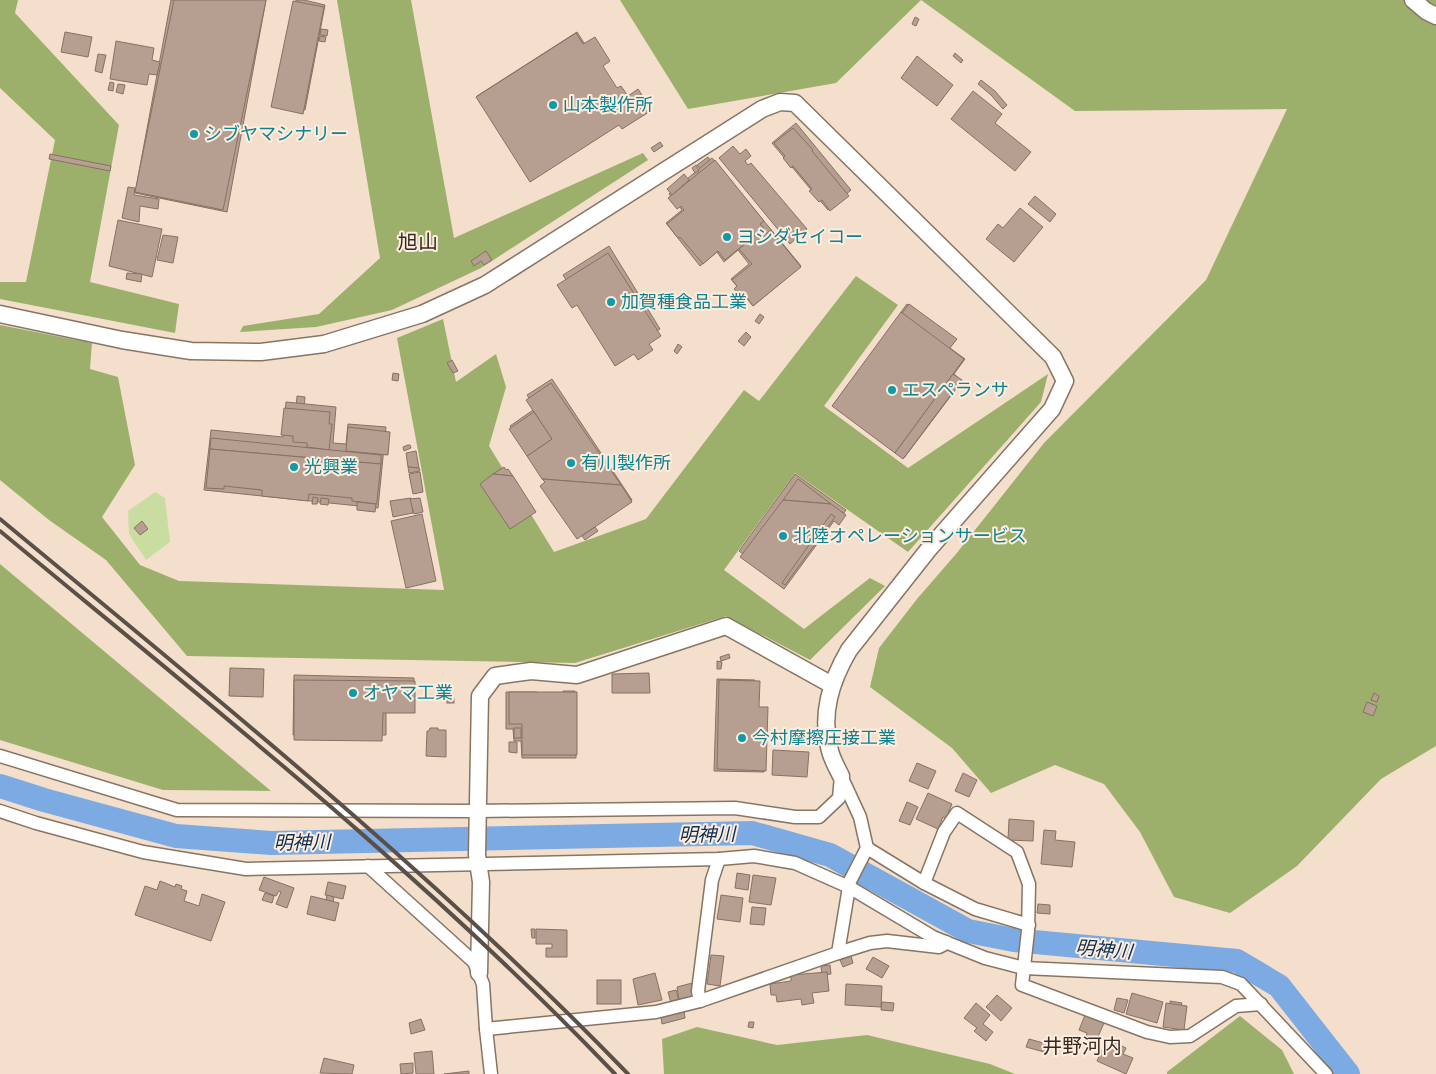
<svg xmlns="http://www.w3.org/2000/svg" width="1436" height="1074" font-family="'Zilla Slab','Noto Sans JP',serif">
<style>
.green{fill:#cadda0}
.forest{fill:#9cb06b}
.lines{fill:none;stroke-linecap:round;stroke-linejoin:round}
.river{stroke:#7babe2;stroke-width:24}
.building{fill:#b69f91;stroke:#867163}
.minor-casing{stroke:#877564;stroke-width:15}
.tertiary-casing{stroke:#877564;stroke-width:19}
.minor{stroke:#fff;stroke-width:12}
.tertiary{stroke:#fff;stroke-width:16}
.rail{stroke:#5b5047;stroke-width:4}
.culture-dot{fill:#0f9aa8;stroke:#feedde;stroke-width:2}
.labels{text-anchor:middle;stroke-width:4;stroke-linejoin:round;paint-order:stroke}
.culture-label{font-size:18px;fill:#0d838f;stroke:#feedde;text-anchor:start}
.water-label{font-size:19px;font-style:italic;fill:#0b2e51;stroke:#feedde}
.quarter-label{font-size:20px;fill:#332b24;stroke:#feedde}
</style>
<rect width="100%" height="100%" fill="#f4dfcc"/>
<polygon class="green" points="155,492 165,498 170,542 146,560 129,534 128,511"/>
<g class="forest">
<polygon points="0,0 18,0 15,13 119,125 90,282 179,304 175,333 0,299 0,282 26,282 55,140 0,88"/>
<polygon points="337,0 411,0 454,238 643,153 648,160 481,268 392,310 316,327 240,332 243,326 319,314 380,258"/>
<polygon points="620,0 1436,0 1436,746 1381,779 1297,866 1230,913 1174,897 1140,832 1104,784 1055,765 991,793 952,748 870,687 879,648 917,599 956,554 1044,443 1206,280 1287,109 1075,111 921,0 836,83 688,109"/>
<polygon points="856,276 898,305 824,406 908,468 1048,374 1041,402 908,552 795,473 724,570 804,629 870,578 885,586 810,660 726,616 575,663 187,656 106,560 49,520 0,480 0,325 92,343 90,369 118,377 135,465 102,517 140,565 179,581 444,590 397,338 443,319 456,382 496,354 506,387 489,446 554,552 646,519 744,390 759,401"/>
<polygon points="0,564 271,791 163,790 0,740"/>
<polygon points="1240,1016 1282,1050 1294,1074 1167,1074 1167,1072"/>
<polygon points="697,1027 777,1045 867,1035 990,1064 1015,1074 664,1074 662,1039"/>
</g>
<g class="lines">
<polyline class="river" points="0,786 44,800 176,836 271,843 752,833 830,855 968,931 1014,940 1237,961 1279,986 1348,1074"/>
</g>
<g class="building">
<polygon points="171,0 266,0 227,212 135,193"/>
<polygon points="174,0 266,0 223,210 135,192"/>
<polygon points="296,0 304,0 325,5 305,110 273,103"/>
<polygon points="293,1 324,7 303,114 271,107"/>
<polygon points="915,17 919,19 916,26 912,24"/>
<polygon points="321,29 328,30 327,36 320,35"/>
<polygon points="65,32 92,37 88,57 61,52"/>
<polygon points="577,32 630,114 529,178 477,96"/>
<polygon points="576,33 583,44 595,37 610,61 603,66 617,88 621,86 628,96 638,89 652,110 622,129 619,125 530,182 476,97"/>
<polygon points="320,36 326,37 325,42 319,41"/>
<polygon points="116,41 154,48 152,60 160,62 157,75 149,74 147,85 110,79"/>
<polygon points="955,53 963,60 961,63 953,56"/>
<polygon points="98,54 106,55 102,73 95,71"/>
<polygon points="917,56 953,85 937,106 901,78"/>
<polygon points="981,80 995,91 1007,105 1003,109 991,95 978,84"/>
<polygon points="110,82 114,83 113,91 108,90"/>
<polygon points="118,84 125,85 123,94 116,92"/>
<polygon points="973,91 1002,114 995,123 1031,152 1015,171 951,119"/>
<polygon points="796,123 851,190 828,210 772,143"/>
<polygon points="793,128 813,150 812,151 849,196 830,211 822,200 819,202 809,191 812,189 793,166 791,168 783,158 785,156 774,143"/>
<polygon points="660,142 663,146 654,152 651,148"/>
<polygon points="733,146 740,154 746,149 751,156 745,161 748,165 751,163 807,229 790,244 719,158"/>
<polygon points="50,154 111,166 110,171 49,159"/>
<polygon points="708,157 711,161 700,169 697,165"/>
<polygon points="712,158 801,266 753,306 731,279 749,264 738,250 724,262 717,252 700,266 666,223 682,210 669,194"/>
<polygon points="715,160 760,216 764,221 760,224 764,228 725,260 718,251 703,264 681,238 677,237 667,224 684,210 681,206 677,209 668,198"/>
<polygon points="696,165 699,171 695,173 692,168"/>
<polygon points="684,174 689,180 672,195 667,189"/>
<polygon points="128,187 135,188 134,195 159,199 158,209 140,206 139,222 122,218"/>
<polygon points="1035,196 1056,214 1050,222 1028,204"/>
<polygon points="1020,208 1043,227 1014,262 986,239 998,224 1003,228"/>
<polygon points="118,220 162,229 152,277 109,266"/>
<polygon points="771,230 801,267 753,306 745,295 742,298 734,289 737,286 732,280 752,264 739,249 750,240 753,244"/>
<polygon points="163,235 178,237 173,263 157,260"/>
<polygon points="609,246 660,329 614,357 563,275"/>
<polygon points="486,251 492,260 484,265 481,261 474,266 471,261"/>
<polygon points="608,253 661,336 649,344 653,350 638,360 634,354 615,366 577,305 572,308 557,285"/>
<polygon points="127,273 142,274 141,282 126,279"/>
<polygon points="907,304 954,339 948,347 901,312"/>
<polygon points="909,304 957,339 950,348 965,359 954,374 962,381 904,458 833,405"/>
<polygon points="901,312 964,359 895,453 832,406"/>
<polygon points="760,314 764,317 759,324 755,321"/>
<polygon points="746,332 751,337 744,346 738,341"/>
<polygon points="678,344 682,347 677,354 674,351"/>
<polygon points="452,360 458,371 453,373 447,363"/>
<polygon points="393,373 399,374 398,381 392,380"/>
<polygon points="953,374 962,380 903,459 895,453"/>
<polygon points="552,379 632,500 581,534 510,426 536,408 527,395"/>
<polygon points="551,383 621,485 542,479 527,456 552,439 526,400"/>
<polygon points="297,396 305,397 304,409 296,409"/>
<polygon points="286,402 336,407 333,443 346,444 348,424 386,427 378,508 204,490 211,430 283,437"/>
<polygon points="284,408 330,412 329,424 332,424 329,450 307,447 307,443 293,442 293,436 281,435"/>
<polygon points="534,412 552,439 527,456 509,429"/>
<polygon points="348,427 390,432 388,455 346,451"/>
<polygon points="211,438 381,455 381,464 210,449"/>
<polygon points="408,445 410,445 411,448 404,451 403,447"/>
<polygon points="210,449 381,464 377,501 376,504 352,501 352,498 309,494 308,501 262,496 262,490 224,486 224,489 206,488"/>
<polygon points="416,451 419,468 408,467 406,453"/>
<polygon points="408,467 419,468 420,471 409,473"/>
<polygon points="504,467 506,470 508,469 513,476 493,474"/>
<polygon points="420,472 423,492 413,494 409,474"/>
<polygon points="493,474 513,476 536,512 510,529 480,484"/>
<polygon points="795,474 846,510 839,520 831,514 782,583 739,551"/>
<polygon points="542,479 621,485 632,502 577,539 540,486 545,482"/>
<polygon points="798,479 831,504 783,500"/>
<polygon points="313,497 318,498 317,504 312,504"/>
<polygon points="321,498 329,499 328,505 320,504"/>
<polygon points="411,498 413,513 393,517 390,501"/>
<polygon points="420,498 423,512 414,514 410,499"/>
<polygon points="783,500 831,504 846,515 839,525 834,521 784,589 740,557"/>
<polygon points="357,502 376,504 375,512 357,510"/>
<polygon points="422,514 436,581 406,588 391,521"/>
<polygon points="831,514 835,517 785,585 782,583"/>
<polygon points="142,521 148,529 140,535 134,528"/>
<polygon points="595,527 598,531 585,540 582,536"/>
<polygon points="729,654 730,658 721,661 720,657"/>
<polygon points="717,661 722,662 721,669 717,669"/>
<polygon points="230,668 264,669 263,697 229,696"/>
<polygon points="649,673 650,693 612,693 612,674"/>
<polygon points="294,675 414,678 413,709 386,708 386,735 293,735"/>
<polygon points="717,679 755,680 755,690 759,690 759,700 755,700 755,708 760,708 760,736 765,736 764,772 714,771"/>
<polygon points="294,680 415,681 415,713 383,713 382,741 294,740"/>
<polygon points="719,680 760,681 759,707 768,707 766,771 717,769"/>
<polygon points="563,691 575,691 576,758 522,758 521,741 514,741 513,729 506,729 506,692 537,692 537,697 563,697"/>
<polygon points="509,692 577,692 577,755 522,755 522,724 509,724"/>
<polygon points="1374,693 1379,696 1377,702 1371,700"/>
<rect x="447" y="698" width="7" height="5"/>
<polygon points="1367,702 1377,706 1373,716 1363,712"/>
<polygon points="430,728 438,728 438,730 446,730 446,757 426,756 427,731 429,731"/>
<rect x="514" y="728" width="7" height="10"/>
<polygon points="509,742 517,742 517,753 509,752"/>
<polygon points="773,750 809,752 807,777 772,775"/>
<polygon points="917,763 936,771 928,789 909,781"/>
<polygon points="963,773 977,780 969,797 955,791"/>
<polygon points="928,793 952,804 946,818 943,817 938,829 916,819"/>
<polygon points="907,802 918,807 910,825 899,821"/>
<polygon points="1009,819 1034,821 1033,841 1008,840"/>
<polygon points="1044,830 1056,831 1055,840 1075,842 1072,867 1041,864"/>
<polygon points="737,873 750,875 748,890 735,888"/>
<polygon points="753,875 776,878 771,905 749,902"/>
<polygon points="264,877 294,888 287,908 276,904 281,892 279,891 276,896 259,890"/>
<polygon points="160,881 175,887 176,884 182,886 181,889 187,891 184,901 199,906 202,894 225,902 211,941 135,915 145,886 157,890"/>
<polygon points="328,882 346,886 343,899 325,895"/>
<polygon points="265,893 274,896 272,903 262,900"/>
<polygon points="327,895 334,897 333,902 326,900"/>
<polygon points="721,895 743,898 740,922 717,919"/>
<polygon points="311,896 339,903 335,921 307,914"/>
<polygon points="1038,904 1050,905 1050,914 1037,913"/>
<polygon points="752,907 766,908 764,925 750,924"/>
<polygon points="531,929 535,929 535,938 532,938"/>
<polygon points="536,929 567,930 567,957 546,957 546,948 552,948 552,944 536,944"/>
<polygon points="711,955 724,956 720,986 707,984"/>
<polygon points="851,956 853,963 843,967 840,960"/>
<polygon points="873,957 889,966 882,978 866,969"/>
<polygon points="830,965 831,974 822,975 821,966"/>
<polygon points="827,972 829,991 812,993 814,1003 802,1005 801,999 777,1002 776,995 771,995 770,984 791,981 791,975"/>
<polygon points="655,973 662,1000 638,1005 633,979"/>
<rect x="597" y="980" width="24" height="24"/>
<polygon points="692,983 695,996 679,1000 677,987"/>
<polygon points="846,984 882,986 881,1007 845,1005"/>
<polygon points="676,990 679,1001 671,1003 668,992"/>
<polygon points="1132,993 1163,1002 1157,1023 1126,1014"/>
<polygon points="997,995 1012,1008 1001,1021 986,1007"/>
<polygon points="1117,998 1128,1000 1124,1013 1114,1010"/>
<polygon points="1170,1001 1182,1003 1181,1006 1170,1004"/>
<polygon points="882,1002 894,1003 893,1011 881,1010"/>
<polygon points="976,1003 990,1015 983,1024 993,1032 986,1041 974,1031 977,1028 964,1018"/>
<polygon points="1166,1003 1187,1006 1184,1030 1163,1027"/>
<polygon points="684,1011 685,1018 662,1024 661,1017"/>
<polygon points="1085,1015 1104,1023 1096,1041 1086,1037 1087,1033 1079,1030"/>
<polygon points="421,1019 425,1030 411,1034 409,1023"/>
<polygon points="749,1022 754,1022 753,1028 748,1027"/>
<polygon points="1029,1039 1047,1044 1044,1052 1026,1047"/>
<polygon points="1114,1042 1126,1048 1123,1054 1133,1058 1126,1074 1097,1061 1104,1045 1111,1048"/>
<polygon points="432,1051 434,1074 416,1074 414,1053"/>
<polygon points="324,1058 354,1065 352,1074 320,1073"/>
<polygon points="413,1063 413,1073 401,1074 400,1064"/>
<polygon points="469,1071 469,1074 444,1074"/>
</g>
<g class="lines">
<g class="minor-casing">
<g id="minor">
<polyline points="0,756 177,810 477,811 735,808 795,817 819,817 839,798 841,776"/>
<polyline points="0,811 36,823 143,852 246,869 719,859 754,856 795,863 849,887 933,937 985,958 1024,968 1222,977 1241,984 1326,1074"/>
<polyline points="867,848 924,883 975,909 1029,925"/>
<polyline points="368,866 474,962 483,984 486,1029 491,1074"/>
<polyline points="924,883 944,832 957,813 1017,852 1029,884 1028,931 1022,985 1147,1032 1170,1037 1190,1036 1236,1006 1261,1004"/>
<polyline points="838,953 870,943 887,941 939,947 943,945 946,942"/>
<polyline points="700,1001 698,991 712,880 719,859"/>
<polyline points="486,1029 656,1012 700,1001 838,953 850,881 867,848 860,817 841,776"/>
</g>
</g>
<g class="tertiary-casing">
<g id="tertiary">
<polyline points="1413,0 1426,11 1436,16"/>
<path d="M0 314 122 340 191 351 261 352 324 344 422 314 485 285 762 109 780 102 795 103 1053 357 1065 381 1052 409 928 550 849 650C831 681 820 714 830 751 832 759 837 768 841 776"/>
<polyline points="479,973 481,882 477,855 480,696 495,676 531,671 577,675 726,626 832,685"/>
</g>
</g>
<use href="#minor" class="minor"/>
<use href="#tertiary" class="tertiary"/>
<g class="rail">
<path d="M0 519C215 697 434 873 628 1074"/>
<path d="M0 531C210 705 426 876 615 1074"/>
</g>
</g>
<g class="culture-dot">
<circle cx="553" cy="105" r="5"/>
<circle cx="194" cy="134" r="5"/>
<circle cx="727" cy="237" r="5"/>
<circle cx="611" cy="302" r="5"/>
<circle cx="892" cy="390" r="5"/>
<circle cx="571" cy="463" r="5"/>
<circle cx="294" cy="467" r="5"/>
<circle cx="783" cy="536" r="5"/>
<circle cx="353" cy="693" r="5"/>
<circle cx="742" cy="738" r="5"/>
</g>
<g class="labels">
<g class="culture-label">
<text x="563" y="111">山本製作所</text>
<text x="204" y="140">シブヤマシナリー</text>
<text x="737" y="243">ヨシダセイコー</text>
<text x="621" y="308">加賀種食品工業</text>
<text x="902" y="396">エスペランサ</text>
<text x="581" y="469">有川製作所</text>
<text x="304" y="473">光興業</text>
<text x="793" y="542">北陸オペレーションサービス</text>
<text x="363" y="699">オヤマ工業</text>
<text x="752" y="744">今村摩擦圧接工業</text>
</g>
<g class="water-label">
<text transform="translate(707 834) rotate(-1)" y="7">明神川</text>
<text transform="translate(302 842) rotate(-1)" y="7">明神川</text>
<text transform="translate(1104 949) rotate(5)" y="7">明神川</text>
</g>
<g class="quarter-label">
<text x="418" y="249">旭山</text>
<text x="1082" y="1053">井野河内</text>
</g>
</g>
</svg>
